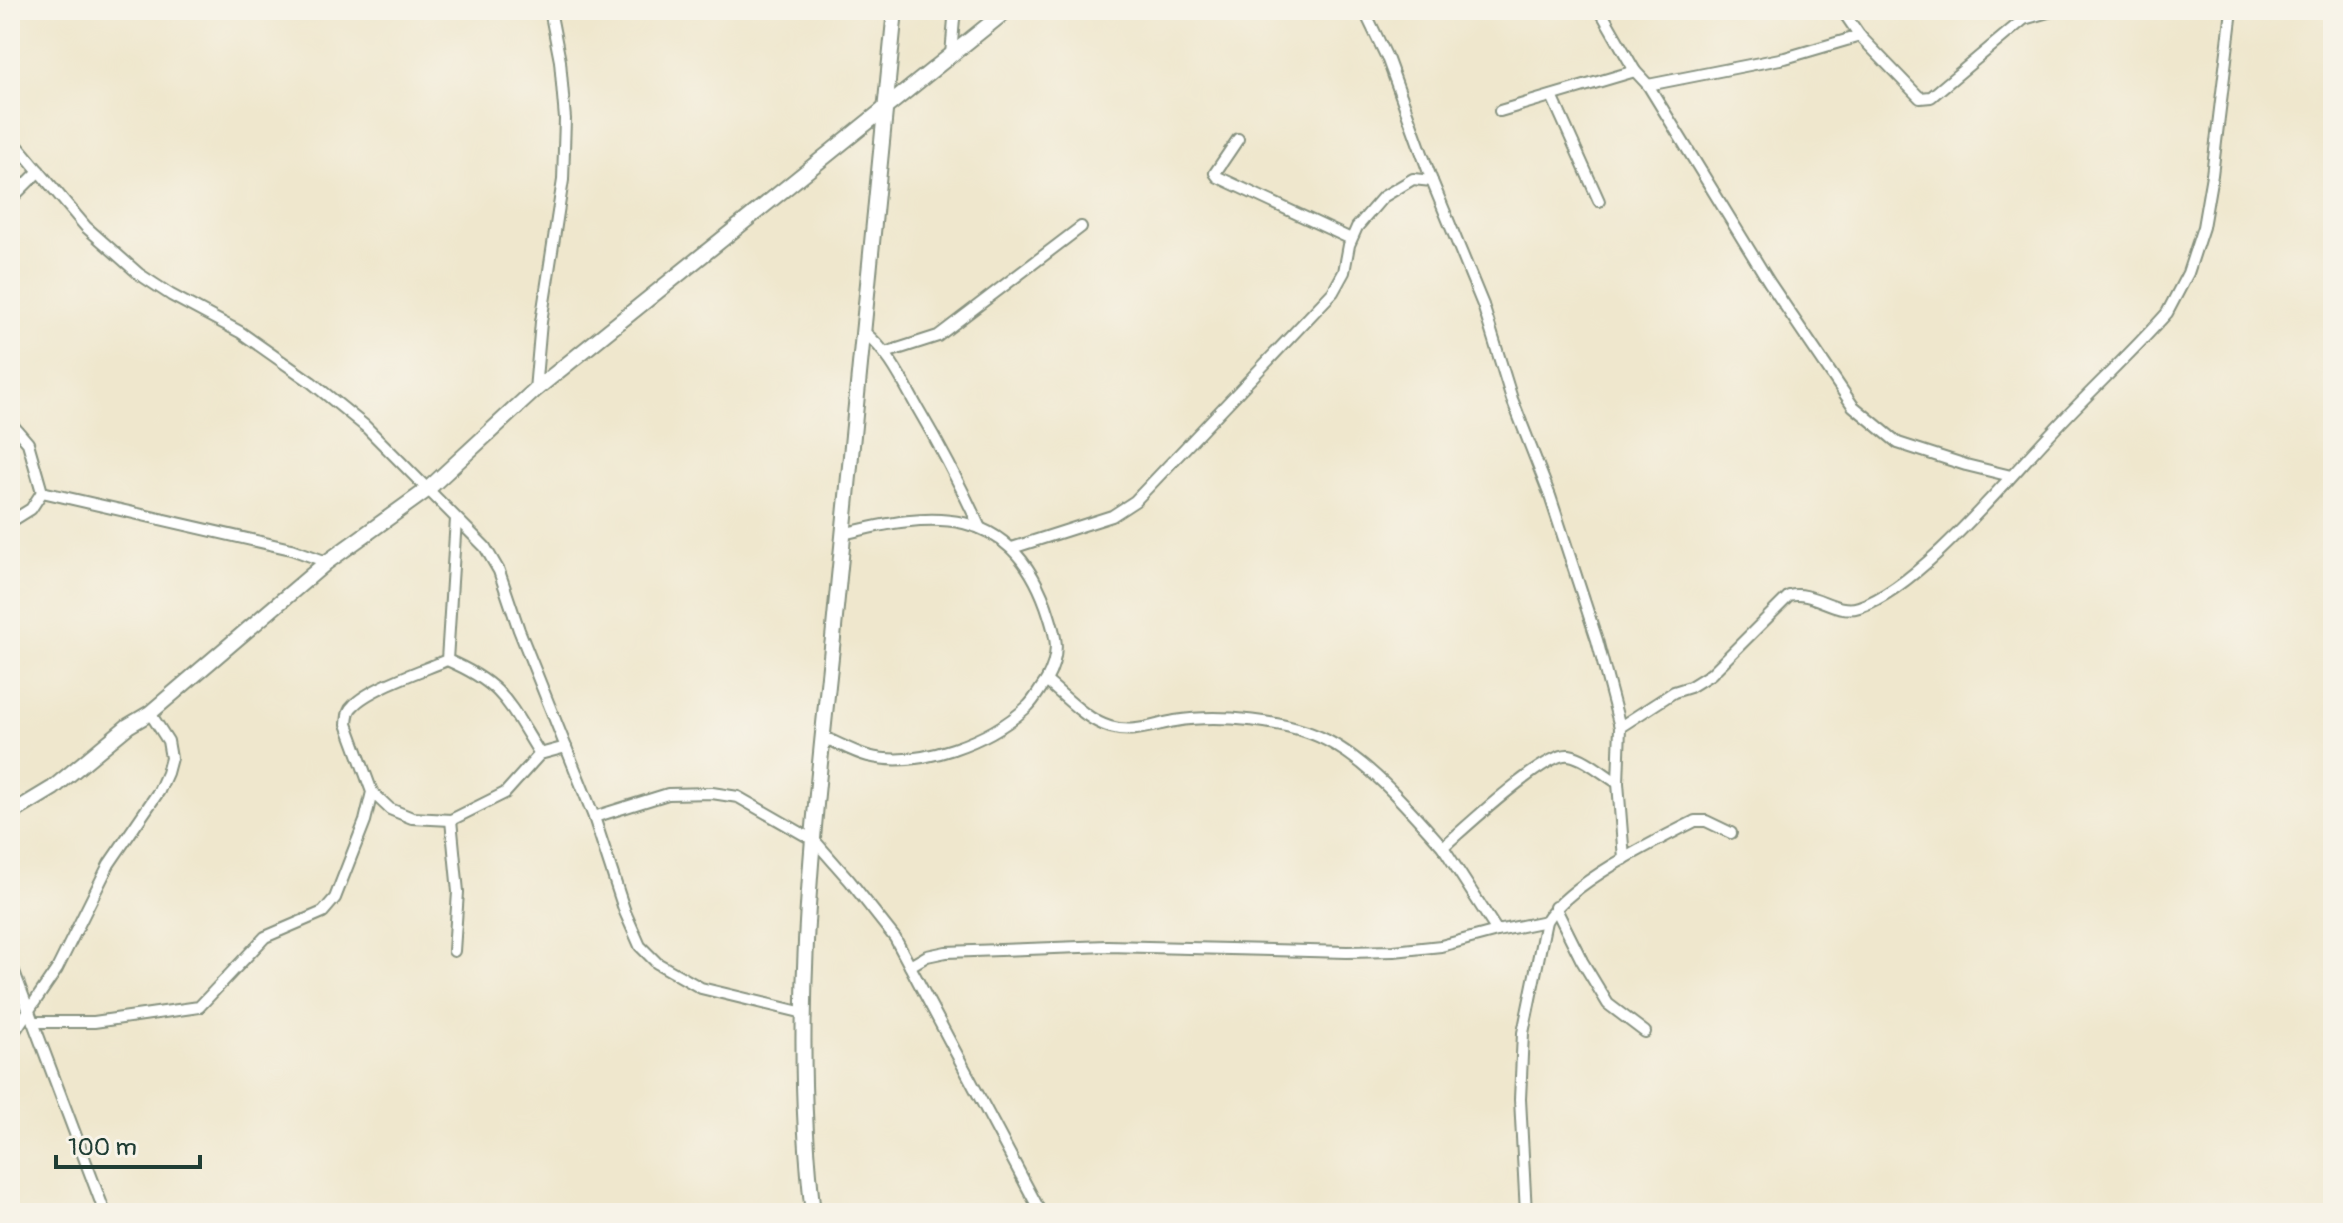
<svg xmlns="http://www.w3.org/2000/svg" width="2343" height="1223" font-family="Pangolin,sans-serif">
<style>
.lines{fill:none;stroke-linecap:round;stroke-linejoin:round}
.street-casing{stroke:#879280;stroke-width:14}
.secondary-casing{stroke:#879280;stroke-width:18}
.street{stroke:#fff;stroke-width:10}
.secondary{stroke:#fff;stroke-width:14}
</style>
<rect width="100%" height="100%" fill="#f7f3e8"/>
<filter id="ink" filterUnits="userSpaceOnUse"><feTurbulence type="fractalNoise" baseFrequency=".0125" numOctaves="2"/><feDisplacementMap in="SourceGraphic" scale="16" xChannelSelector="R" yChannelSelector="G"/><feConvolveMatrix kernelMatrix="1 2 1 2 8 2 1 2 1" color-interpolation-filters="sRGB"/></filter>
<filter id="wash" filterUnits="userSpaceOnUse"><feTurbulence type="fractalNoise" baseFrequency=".006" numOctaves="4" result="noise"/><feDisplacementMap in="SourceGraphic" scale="32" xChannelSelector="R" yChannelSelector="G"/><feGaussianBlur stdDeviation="1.8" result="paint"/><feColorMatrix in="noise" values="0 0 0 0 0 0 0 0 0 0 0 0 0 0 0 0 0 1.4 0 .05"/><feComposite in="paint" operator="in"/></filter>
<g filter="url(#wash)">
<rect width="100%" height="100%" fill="#efe7cd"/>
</g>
<g filter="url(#ink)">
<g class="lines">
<g class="street-casing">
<g id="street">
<polyline points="1364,10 1388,60 1432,181 1483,305 1512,399 1550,496 1597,640 1620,727 1618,783 1624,859"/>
<polyline points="1600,10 1635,71 1648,85 1769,282 1853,406 1898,443 1966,465 2011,476"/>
<polyline points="1842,10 1860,36 1920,98 1931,97 2024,19 2055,10"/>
<polyline points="951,55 954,19 958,10"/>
<polyline points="1648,85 1785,58 1860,36"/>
<polyline points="1552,96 1599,201"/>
<polyline points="1500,111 1635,71"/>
<polyline points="10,137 86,227 139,274 171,295 240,332 311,382 365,426 485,547 499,571 519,630 594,817 625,912 640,946 657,963 701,988 804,1013"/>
<polyline points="1238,139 1215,173 1218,177 1351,239"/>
<polyline points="10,200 39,171"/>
<path d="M864 332C888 351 902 380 917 407 940 446 961 486 980 528"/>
<polyline points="885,353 938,336 1081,227"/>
<polyline points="535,390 541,322 563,180 565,119 560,61 550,10"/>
<polyline points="10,422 28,443 42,492 291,549 327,562"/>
<polyline points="10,522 31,509 42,492"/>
<path d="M843 534C932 511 1009 504 1046 606 1056 636 1062 651 1046 681"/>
<polyline points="1012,548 1112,516 1135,501 1333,292 1344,272 1349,245 1357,227 1383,197 1413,179 1432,181"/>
<path d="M447 660C505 685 508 703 540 754"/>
<path d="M1620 727 1674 692 1690 687 1711 674 1789 596C1814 590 1835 615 1859 607 1920 587 2007 479 2053 431 2090 391 2131 354 2167 313L2188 273 2203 227 2212 175 2232 10"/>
<path d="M823 737C838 743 853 752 868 756 919 769 991 741 1028 706 1035 699 1040 689 1046 681 1065 696 1086 720 1110 727 1133 734 1152 725 1175 721 1218 714 1287 720 1326 740 1370 762 1410 810 1443 847"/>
<polyline points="372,792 390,809 412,818 451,820 505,793 540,754 566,747"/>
<polyline points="594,817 668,794 712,793 738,797 815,841 850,881 895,938 1041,1213"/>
<polyline points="451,820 458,892 454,951"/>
<polyline points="1555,907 1582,961 1608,1004 1645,1032"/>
<path d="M1546 921 1497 931 1443 847C1464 829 1546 751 1569 755 1586 758 1603 774 1618 783"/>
<polyline points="10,961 105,1213"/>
<polyline points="910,966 927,956 946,952 1107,946 1347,952 1394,951 1441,946 1497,931"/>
<path d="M33 1022H94L199 1007 265 937 323 912 335 898 365 821 372 792 347 724C348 717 347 711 353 706 369 688 424 670 447 660L456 519"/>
<polyline points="10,1038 57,969 109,864 159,791 167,773 171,758 168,741 150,713"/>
<path d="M1526 1213 1520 1099 1523 1033 1546 921C1570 883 1653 842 1695 821H1706L1731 833"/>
</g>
</g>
<g class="secondary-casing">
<g id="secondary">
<polyline points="10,814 53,788 128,726 150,713 327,562 427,490 535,390 1007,10"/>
<path d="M813 1213C790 1022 813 828 833 638 854 429 876 220 895 10"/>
</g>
</g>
<use href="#street" class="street"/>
<use href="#secondary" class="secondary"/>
</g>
</g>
<rect width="2343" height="1223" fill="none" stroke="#f7f3e8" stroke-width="40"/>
<path d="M56 1155v12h144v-12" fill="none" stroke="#1f3d34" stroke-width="4"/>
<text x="68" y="1155" font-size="24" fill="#1f3d34" stroke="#f7f3e8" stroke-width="6" paint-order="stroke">100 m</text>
</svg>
